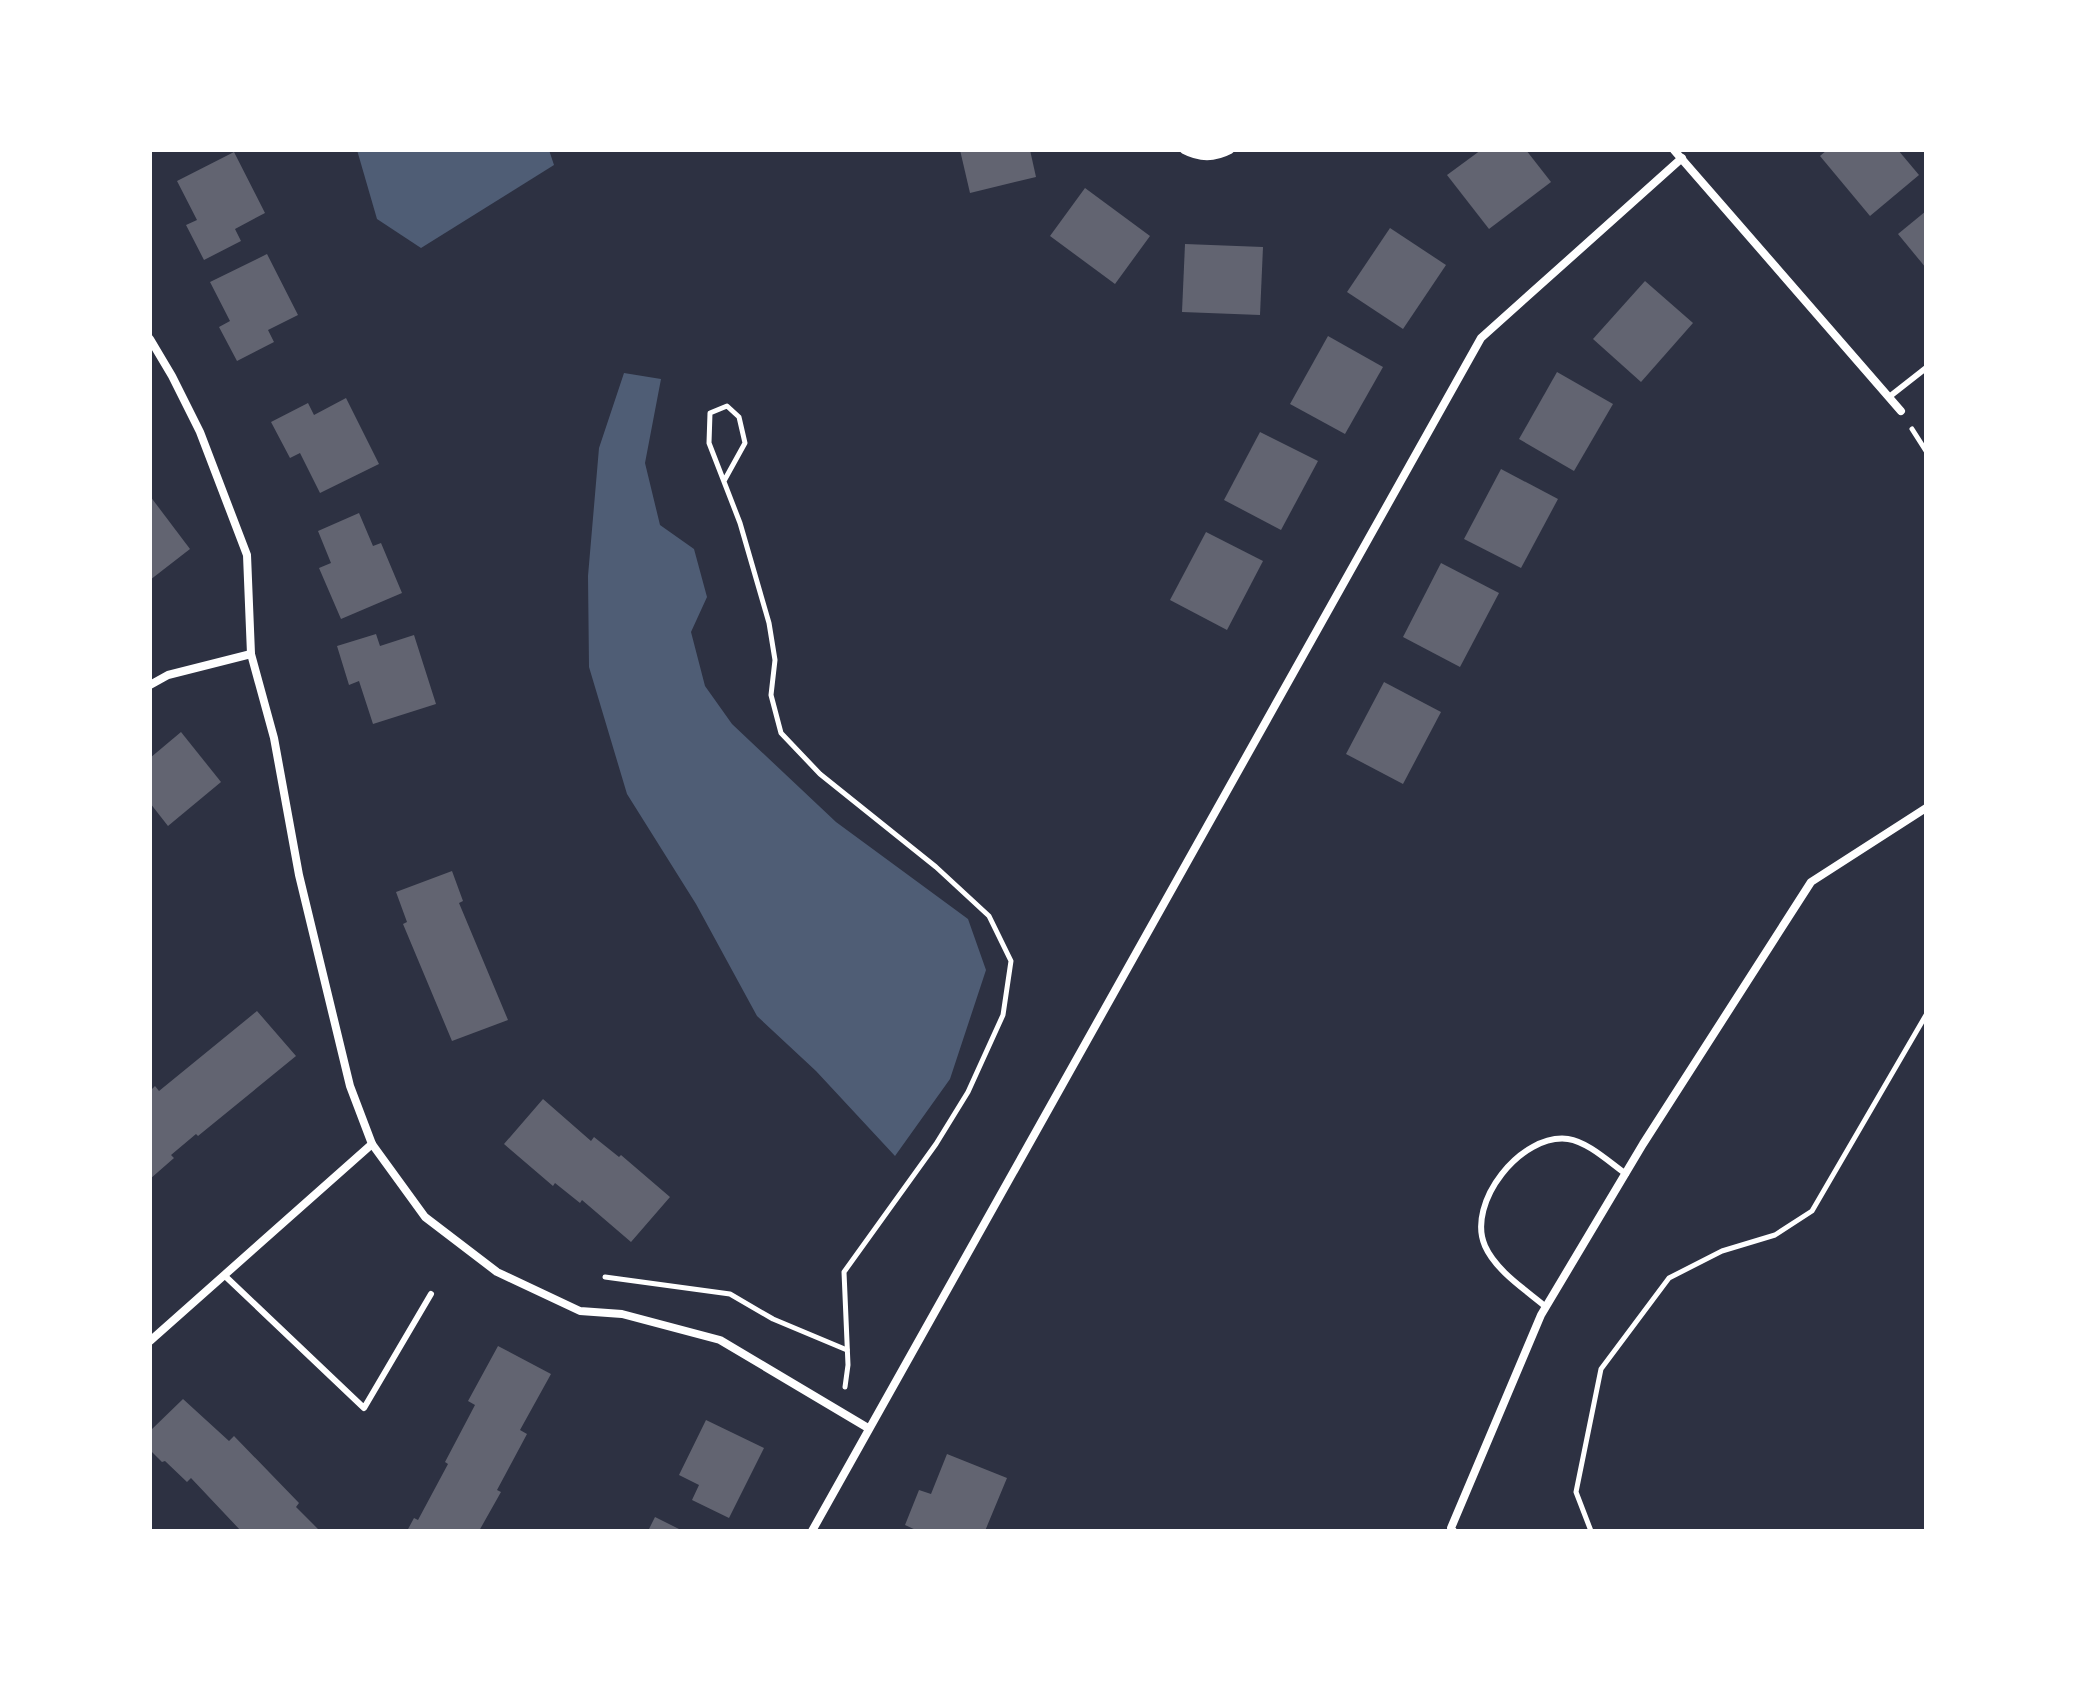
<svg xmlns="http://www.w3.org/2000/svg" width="2076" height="1681" font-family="'Open Sans',sans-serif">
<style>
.water{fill:#4f5d75}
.building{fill:#626471}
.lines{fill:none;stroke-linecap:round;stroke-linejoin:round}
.path{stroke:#fff;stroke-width:5}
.service{stroke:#fff;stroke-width:6}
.minor{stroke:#fff;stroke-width:8}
</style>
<rect width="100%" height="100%" fill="#2d3142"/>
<g class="water">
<polygon points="357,150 549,150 554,165 421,248 377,219"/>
<polygon points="624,373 661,379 645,463 660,525 694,549 707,597 691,632 705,686 732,724 836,822 968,919 986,970 950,1079 895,1156 816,1071 757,1016 696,904 627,794 589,667 588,576 599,448"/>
</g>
<g class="building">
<polygon points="960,150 1030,150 1036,177 970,193"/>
<polygon points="1481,150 1526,150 1551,182 1489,229 1447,175"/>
<polygon points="1827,150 1898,150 1919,175 1870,216 1820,156"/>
<polygon points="234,152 265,213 235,229 241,241 204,260 186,225 197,220 177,181"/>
<polygon points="1085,188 1150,236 1115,284 1050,236"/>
<polygon points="1926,211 1926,268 1898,234"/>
<polygon points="1390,228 1446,265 1403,329 1347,292"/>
<polygon points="1185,244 1263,247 1260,315 1182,312"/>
<polygon points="267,254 298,315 268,330 274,342 237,361 219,327 230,321 210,282"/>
<polygon points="1645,281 1693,323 1641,382 1593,339"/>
<polygon points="1328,336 1383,367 1345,434 1290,404"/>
<polygon points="1557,372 1613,404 1574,471 1519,439"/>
<polygon points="346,398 379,464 320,493 300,453 290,458 271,422 308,403 314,415"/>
<polygon points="1260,432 1318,461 1281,530 1224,500"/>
<polygon points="1501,469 1558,499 1521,568 1464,539"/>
<polygon points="150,496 190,549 150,580"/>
<polygon points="359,513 373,546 381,543 402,593 341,619 319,568 331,563 318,531"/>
<polygon points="1206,532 1263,561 1227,630 1170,600"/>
<polygon points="1441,563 1499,593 1460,667 1403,637"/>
<polygon points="376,634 380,646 414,635 436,704 373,724 359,681 349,685 337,646"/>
<polygon points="1384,682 1441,712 1403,784 1346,754"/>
<polygon points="181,732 221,782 168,826 150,803 150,758"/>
<polygon points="452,871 463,901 459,903 508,1020 452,1041 403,924 407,922 396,892"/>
<polygon points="257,1011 296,1056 198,1136 196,1134 171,1155 174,1158 150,1179 150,1091 155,1086 159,1091"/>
<polygon points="543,1099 591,1141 594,1137 619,1157 621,1155 670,1197 631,1242 582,1200 580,1203 555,1183 553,1186 504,1144"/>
<polygon points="498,1346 551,1374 520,1430 527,1434 497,1490 501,1492 479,1531 407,1531 414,1518 418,1520 448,1464 445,1462 475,1405 468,1401"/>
<polygon points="183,1399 229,1441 234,1436 299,1503 296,1507 320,1531 241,1531 191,1478 187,1482 165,1461 162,1462 150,1450 150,1431"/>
<polygon points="706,1420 764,1448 729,1518 692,1500 699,1485 679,1475"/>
<polygon points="947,1454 1007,1478 985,1531 949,1529 948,1531 918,1531 905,1525 919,1490 931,1494"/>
<polygon points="655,1517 683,1531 648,1531"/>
</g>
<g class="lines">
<g class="path">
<polyline points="1912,429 1926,451"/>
<polyline points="724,481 745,443 739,417 727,406 710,413 709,443 740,523 769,623 775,660 771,695 781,733 820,774 936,867 989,916 1011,961 1003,1015 968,1092 936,1144 844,1272 848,1365 845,1387"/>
<polyline points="605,1277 730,1294 773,1319 847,1350"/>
<polyline points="1591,1531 1576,1492 1601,1369 1669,1278 1722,1251 1775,1235 1812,1211 1926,1015"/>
</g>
<g class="service">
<polyline points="1889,397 1926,368"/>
<polyline points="224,1275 364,1408 431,1294"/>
<path d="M1546 1307C1526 1290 1496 1271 1485 1246 1466 1203 1521 1133 1568 1139 1588 1142 1609 1162 1626 1174"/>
</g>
<g class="minor">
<path d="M1184 150C1199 158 1215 158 1230 150"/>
<polyline points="1674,150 1901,411"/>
<polyline points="150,339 172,376 200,432 247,555 251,654 274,738 299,875 350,1086 372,1144 425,1217 497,1272 580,1311 622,1314 720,1340 868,1428"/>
<polyline points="150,685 168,675 251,654"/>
<polyline points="150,1341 372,1144"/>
<polyline points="812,1531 1481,338 1682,158"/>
<polyline points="1453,1531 1451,1528 1541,1315 1643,1144 1811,882 1926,808"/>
</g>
</g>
<rect width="2076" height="1681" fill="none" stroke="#ffffff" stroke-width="304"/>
</svg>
